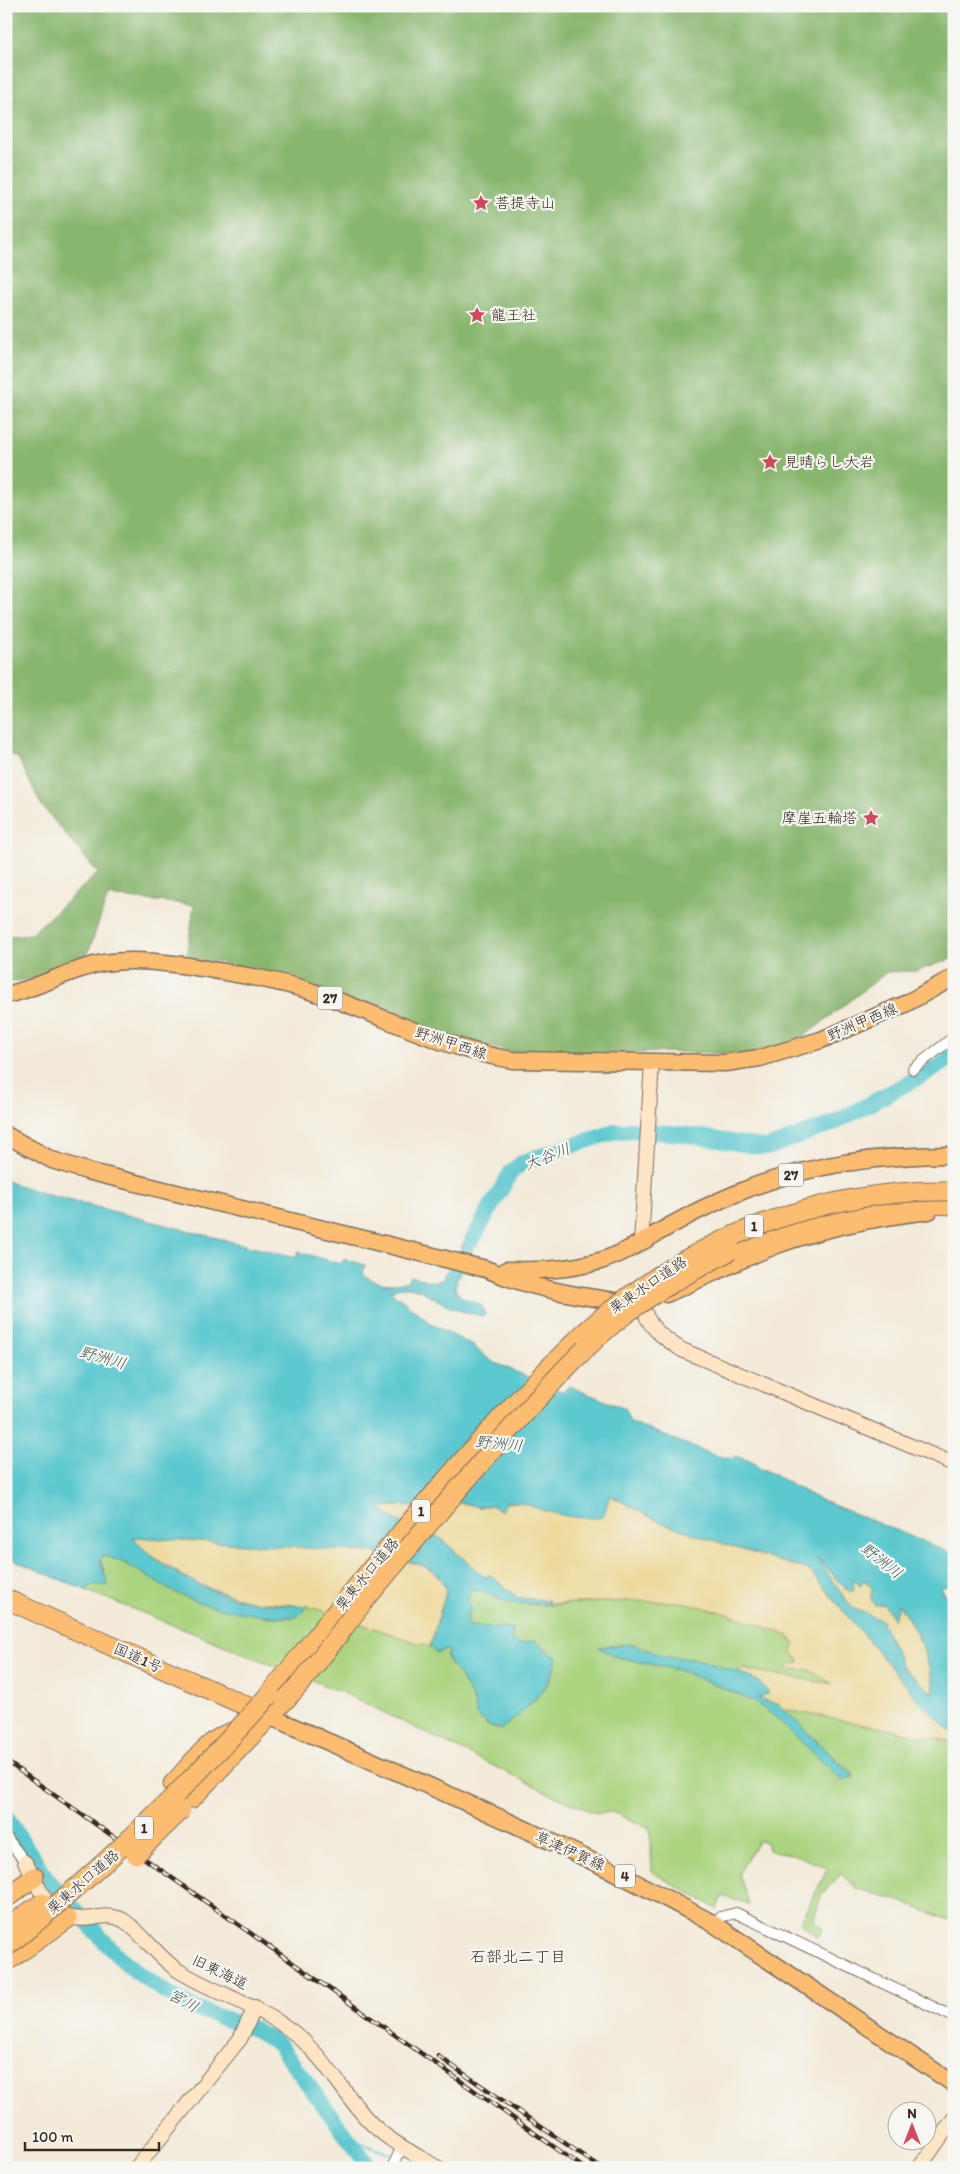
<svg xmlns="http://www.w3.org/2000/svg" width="960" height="2174" font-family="Itim,'Klee One',sans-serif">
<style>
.green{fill:#abd480;stroke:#737f4f}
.forest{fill:#88b66e;stroke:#627046}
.sand{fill:#eeda9e;stroke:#94825e}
.water{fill:#5bc8cf;stroke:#4b7976;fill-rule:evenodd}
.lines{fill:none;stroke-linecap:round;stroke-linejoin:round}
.stream{stroke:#5bc8cf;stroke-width:2.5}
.river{stroke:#5bc8cf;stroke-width:16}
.street-casing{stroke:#7b6d5f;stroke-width:12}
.secondary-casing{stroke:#7b6d5f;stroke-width:16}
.primary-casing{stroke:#7b6d5f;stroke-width:19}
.highway-casing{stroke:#7b6d5f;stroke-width:21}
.street{stroke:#fff;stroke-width:10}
.secondary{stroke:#fee5c5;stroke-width:14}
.primary{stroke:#fcbd6f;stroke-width:16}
.highway{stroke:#fcbd6f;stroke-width:19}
.rail-casing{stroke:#3b2a1e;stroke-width:4.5}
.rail{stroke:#f6f6f2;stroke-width:2.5;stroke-dasharray:8;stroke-linecap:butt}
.highway-bridge-casing{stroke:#7b6d5f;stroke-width:21;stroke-linecap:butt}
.highway-bridge{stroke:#fcbd6f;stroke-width:19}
.labels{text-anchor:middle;stroke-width:4.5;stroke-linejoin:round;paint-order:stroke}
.shield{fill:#f6f6f2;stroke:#73675e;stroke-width:1}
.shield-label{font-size:14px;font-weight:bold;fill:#3b2a1e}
.poi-label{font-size:15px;fill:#3b2a1e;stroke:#f6f6f2;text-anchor:start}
.street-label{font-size:15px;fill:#3b2a1e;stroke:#f6f6f2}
.water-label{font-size:16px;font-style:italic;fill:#455953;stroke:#f6f6f2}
.neighbourhood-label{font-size:16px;fill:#3b2a1e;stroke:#f6f6f2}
</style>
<rect width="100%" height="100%" fill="#f6f6f2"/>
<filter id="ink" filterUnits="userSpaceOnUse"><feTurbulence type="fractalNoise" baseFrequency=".02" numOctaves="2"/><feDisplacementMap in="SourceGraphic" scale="10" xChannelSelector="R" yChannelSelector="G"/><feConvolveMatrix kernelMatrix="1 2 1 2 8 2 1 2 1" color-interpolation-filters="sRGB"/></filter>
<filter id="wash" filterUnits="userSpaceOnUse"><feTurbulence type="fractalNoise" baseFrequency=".0096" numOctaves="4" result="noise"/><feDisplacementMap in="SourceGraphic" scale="20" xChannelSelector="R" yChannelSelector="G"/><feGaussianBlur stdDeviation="1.12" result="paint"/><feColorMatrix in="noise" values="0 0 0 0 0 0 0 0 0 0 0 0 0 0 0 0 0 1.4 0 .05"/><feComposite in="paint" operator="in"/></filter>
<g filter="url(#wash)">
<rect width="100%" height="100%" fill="#f3ead9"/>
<path class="green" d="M103 1556 110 1557 235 1610 267 1617H297L308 1606 430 1647 437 1653 446 1650 451 1651 447 1655C448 1665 454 1668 459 1675 465 1682 477 1705 476 1714L487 1721 485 1724 500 1730C524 1711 552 1690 557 1658L535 1641 520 1644 510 1639 513 1629 468 1626 467 1601 472 1588 510 1603 547 1605 627 1601 682 1602 729 1614 788 1635 795 1643 810 1670 834 1684 742 1669 738 1672 693 1658 666 1657 632 1644 600 1647 613 1656 682 1671 751 1700 771 1713 854 1776 783 1709 954 1742V1922L891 1898 857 1889 841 1874 821 1895 814 1919 823 1928 818 1937 800 1923 828 1868 795 1855 768 1850 766 1842 758 1841 739 1873 749 1904 722 1896 717 1909 652 1872 650 1828 612 1812 597 1814 557 1797 346 1694 85 1590 106 1577 100 1560Z"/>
<polygon class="forest" points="6,6 954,6 954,958 917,971 887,972 797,1042 761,1054 670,1052 528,1056 400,1024 325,993 217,961 186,963 194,905 108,896 82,970 6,983 6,936 31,934 98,873 42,806 18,758 6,752"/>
<g class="sand">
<polygon points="609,1495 660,1522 727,1545 809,1570 920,1702 954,1734 954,1742 783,1709 779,1705 757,1697 769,1693 760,1682 738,1672 742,1669 833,1684 810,1670 788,1669 789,1664 800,1662 791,1651 795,1643 788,1635 729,1614 682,1602 627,1601 551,1604 547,1600 518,1598 490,1575 484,1577 440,1538 394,1519 378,1507 460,1502 479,1507 522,1501 544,1511"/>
<polygon points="132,1536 371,1552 422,1565 437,1574 447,1589 430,1647 308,1606 249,1601 194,1583 146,1552"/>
<path d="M814 1557 837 1577 846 1590 853 1578 860 1586 862 1579 872 1587 871 1599 884 1604 894 1619 897 1603C918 1628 927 1657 934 1688L933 1693 903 1668 881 1620 852 1608Z"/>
</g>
<g class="water">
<path d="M6 1181 45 1194 295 1258 299 1252 341 1264 344 1259 365 1265 363 1274C377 1286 390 1285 408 1281L410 1276 435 1282 442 1280 473 1227 475 1228 480 1220 484 1223 480 1230 482 1231 458 1277 455 1288 461 1297 482 1306 485 1315 481 1316C473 1313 466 1313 458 1310 433 1302 417 1277 390 1291L432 1324 473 1346 491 1361 563 1392 569 1386 625 1409 630 1422 713 1455 733 1459 734 1456 753 1462 760 1470H765L818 1499 954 1554V1585L940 1587 954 1611V1734L920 1702 809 1570 727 1545 660 1522 610 1495 603 1517C584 1520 564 1516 546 1511 527 1506 526 1501 505 1502L501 1511 492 1505 479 1507 460 1502 379 1507 394 1519 440 1538 484 1577 490 1575 518 1598 548 1600 551 1604 510 1603 472 1588 467 1601 471 1610 466 1616 468 1626 513 1629 511 1640 520 1644 535 1641 557 1658C551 1690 524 1711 500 1730L498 1727 485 1725 487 1721 485 1719 482 1721 476 1714 474 1701 459 1675 450 1664 447 1655 450 1651 446 1650 437 1653 430 1647 447 1589 437 1574 422 1565 371 1552 133 1537C157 1568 211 1594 250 1601 268 1605 289 1605 308 1606L297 1617C257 1617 210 1610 174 1592 150 1581 129 1560 103 1556L100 1560 108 1585 91 1586 85 1590 6 1557ZM816 1558C830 1567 839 1587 852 1592L854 1590 853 1579 861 1586 863 1579 872 1587 871 1599 875 1605 884 1604 894 1620 898 1604C918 1629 927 1657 934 1688L933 1693 903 1668 881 1620 852 1608Z"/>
<polygon points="632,1644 666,1657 693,1658 738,1672 760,1682 769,1693 758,1698 779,1705 854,1777 842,1780 771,1713 751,1700 682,1671 613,1656 599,1647"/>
</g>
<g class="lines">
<g class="stream">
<polyline points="347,2138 395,2156"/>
<polyline points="400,2159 416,2168"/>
</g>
<g class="river">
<polyline points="472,1240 511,1172 523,1162 537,1157 614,1132 632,1130 682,1134 767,1148 834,1123 934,1069 954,1055"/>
<polyline points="6,1817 50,1883 118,1956 134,1970 159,1988 193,2008 254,2029 279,2045 370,2168"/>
</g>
</g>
</g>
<g filter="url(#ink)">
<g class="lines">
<g class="street-casing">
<g id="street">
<polyline points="913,1069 954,1037"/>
<polyline points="6,1837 25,1862"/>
<polyline points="714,1924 720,1917 736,1913 954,2017"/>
<polyline points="392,2168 402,2147"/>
</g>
</g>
<g class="secondary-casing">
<g id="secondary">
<polyline points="641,1243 652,1062"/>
<path d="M643 1304C645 1326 665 1339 682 1350L954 1464"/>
<path d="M25 1862C46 1897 47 1924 93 1918 104 1916 113 1915 123 1920 141 1931 158 1958 179 1971 213 1992 251 2003 283 2025 319 2048 339 2087 366 2118 386 2140 413 2153 438 2168"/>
<polyline points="136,2168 240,2039 255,2007"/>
<polyline points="919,2168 954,2118"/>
</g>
</g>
<g class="primary-casing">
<g id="primary">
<path d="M6 995C39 988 70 969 103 963 135 958 170 963 202 968 240 975 279 980 316 993 384 1015 442 1049 513 1060L725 1063 760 1058 821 1040 905 1004 954 977"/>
<path d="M6 1135 52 1160 87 1171 486 1269C532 1289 582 1297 631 1303"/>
<path d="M506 1270C538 1271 568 1270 600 1261 627 1253 652 1235 677 1222 696 1211 716 1202 735 1194 804 1164 879 1155 954 1155"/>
<path d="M666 1294C703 1278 739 1260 777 1245 825 1227 878 1217 929 1211"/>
<path d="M269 1716C419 1782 571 1845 714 1924L954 2084"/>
</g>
</g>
<g class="highway-casing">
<g id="highway">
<path d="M731 1250C774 1231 822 1214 869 1207 897 1203 926 1204 954 1205"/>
<polyline points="6,1599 269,1716"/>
<path d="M268 1696C369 1572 468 1445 583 1334"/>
<path d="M173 1784C190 1767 208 1739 232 1732"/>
<polyline points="192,1798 286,1699"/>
<polyline points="6,1898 34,1877"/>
<polyline points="6,1962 67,1919"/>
</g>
</g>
<use href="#street" class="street"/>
<use href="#secondary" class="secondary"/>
<use href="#primary" class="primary"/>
<use href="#highway" class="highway"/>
<g class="rail-casing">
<g id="rail">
<polyline points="6,1761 584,2168"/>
<polyline points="438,2056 601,2168"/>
</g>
</g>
<use href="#rail" class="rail"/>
<g class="highway-bridge-casing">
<g id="highway-bridge">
<path d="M583 1334C685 1242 815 1188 954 1191"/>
<path d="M286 1699C315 1669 338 1634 364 1601 414 1541 464 1481 517 1422 550 1385 584 1346 624 1315 657 1290 694 1270 731 1250"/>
<polyline points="136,1854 181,1810"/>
<polyline points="6,1928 42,1903"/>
<path d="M6 1947C102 1869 187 1789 268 1696"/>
</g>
</g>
<use href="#highway-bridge" class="highway-bridge"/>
</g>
</g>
<defs>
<g id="sight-bare" transform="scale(1.35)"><path d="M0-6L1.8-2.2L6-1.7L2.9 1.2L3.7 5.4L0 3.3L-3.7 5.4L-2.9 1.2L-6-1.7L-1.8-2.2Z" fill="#d1495b" stroke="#f6f6f2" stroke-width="2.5" paint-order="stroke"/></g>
</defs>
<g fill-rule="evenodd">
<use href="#sight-bare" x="481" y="203"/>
<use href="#sight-bare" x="477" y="315"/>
<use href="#sight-bare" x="770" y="462"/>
<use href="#sight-bare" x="871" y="818"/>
</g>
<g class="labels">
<g class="shield">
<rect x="317.5" y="986.5" width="25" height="23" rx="4"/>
<rect x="778.5" y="1163.5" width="25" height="23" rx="4"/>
<rect x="745" y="1214.5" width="18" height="23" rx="4"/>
<rect x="412" y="1499.5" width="18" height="23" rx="4"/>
<rect x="135" y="1816.5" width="18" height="23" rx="4"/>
<rect x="615" y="1864.5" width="20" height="23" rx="4"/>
</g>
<g class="shield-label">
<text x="330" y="1003">27</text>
<text x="791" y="1180">27</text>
<text x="754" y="1231">1</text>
<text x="421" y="1516">1</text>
<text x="144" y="1833">1</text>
<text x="625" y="1881">4</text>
</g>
<g class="poi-label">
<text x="495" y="208">菩提寺山</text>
<text x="491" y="320">龍王社</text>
<text x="784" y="467">見晴らし大岩</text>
<text x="857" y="823" text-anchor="end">摩崖五輪塔</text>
</g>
<g class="street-label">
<text transform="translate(862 1022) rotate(-23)" y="5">野洲甲西線</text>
<text transform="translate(451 1043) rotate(18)" y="5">野洲甲西線</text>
<text transform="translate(648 1285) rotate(-34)" y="5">栗東水口道路</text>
<text transform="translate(367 1574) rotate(-50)" y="5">栗東水口道路</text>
<text transform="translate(138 1658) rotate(24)" y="5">国道1号</text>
<text transform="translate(570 1851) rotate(24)" y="5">草津伊賀線</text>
<text transform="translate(83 1882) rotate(-41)" y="5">栗東水口道路</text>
<text transform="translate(220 1972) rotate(26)" y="5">旧東海道</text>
</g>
<g class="water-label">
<text transform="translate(547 1156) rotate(-21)" y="6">大谷川</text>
<text transform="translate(103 1357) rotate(16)" y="6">野洲川</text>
<text transform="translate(499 1443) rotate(6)" y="6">野洲川</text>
<text transform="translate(882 1560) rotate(38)" y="6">野洲川</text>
<text transform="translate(184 2000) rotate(29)" y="6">宮川</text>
</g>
<g class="neighbourhood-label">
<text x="518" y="1962">石部北二丁目</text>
</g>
</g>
<rect width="960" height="2174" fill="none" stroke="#f6f6f2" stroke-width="25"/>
<g transform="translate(912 2126)"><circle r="24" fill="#f6f6f2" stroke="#aba49d"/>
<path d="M0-4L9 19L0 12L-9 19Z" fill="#d1495b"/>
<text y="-8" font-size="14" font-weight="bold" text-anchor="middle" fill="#3b2a1e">N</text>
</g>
<path d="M25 2142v8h134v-8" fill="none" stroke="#3b2a1e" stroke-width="2.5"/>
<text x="32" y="2142" font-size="15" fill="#3b2a1e" stroke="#f6f6f2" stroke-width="4" paint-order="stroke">100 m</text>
</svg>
